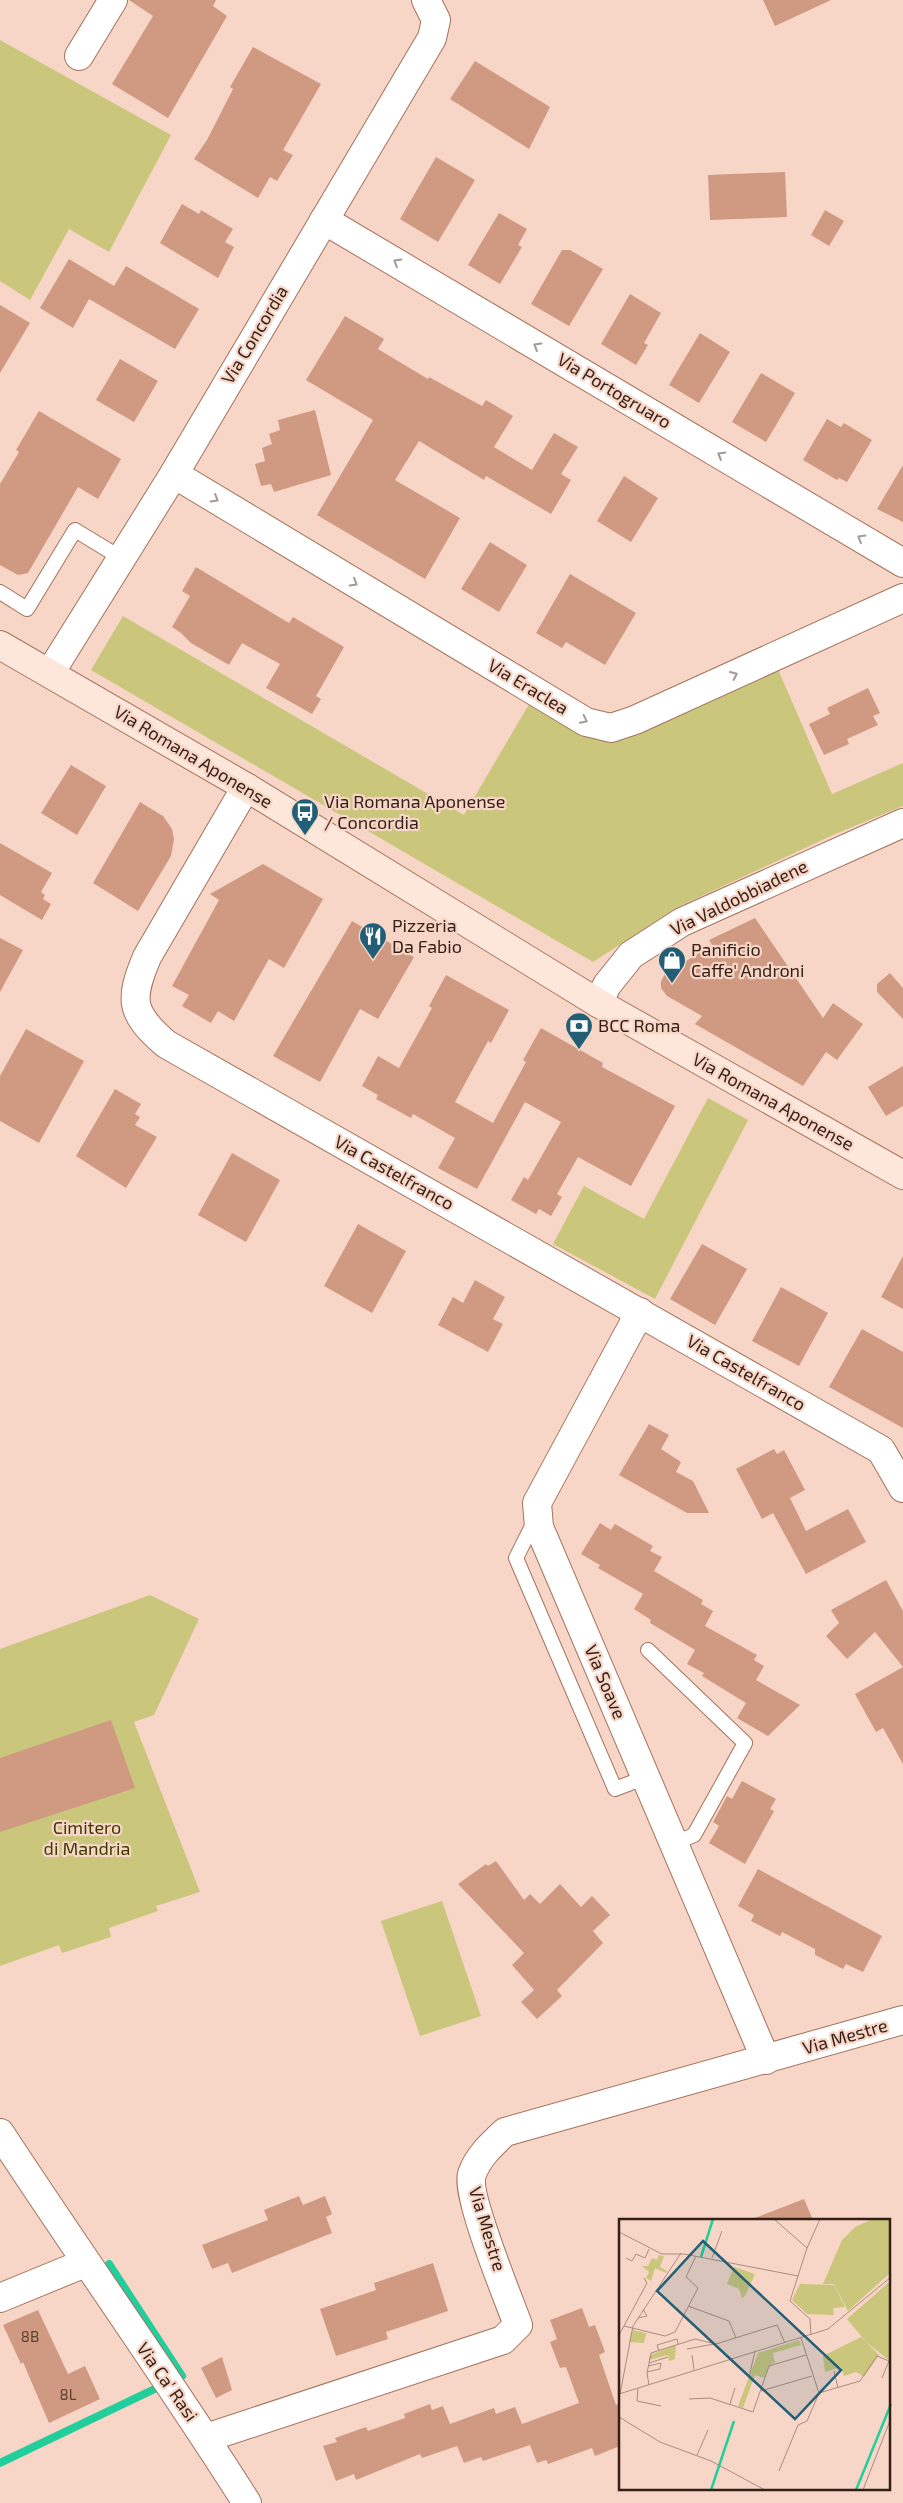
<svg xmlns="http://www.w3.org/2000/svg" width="903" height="2503" font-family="'Exo 2',sans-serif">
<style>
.green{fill:#cac77c}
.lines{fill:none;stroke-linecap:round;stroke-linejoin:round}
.stream{stroke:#22cf9c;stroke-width:8}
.building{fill:#cf9a81}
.lane-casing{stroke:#a4725b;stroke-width:16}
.street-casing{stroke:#a4725b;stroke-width:30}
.secondary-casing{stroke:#a4725b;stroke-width:30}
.lane{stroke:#fff;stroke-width:14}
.street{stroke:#fff;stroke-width:28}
.secondary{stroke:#fde6da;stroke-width:28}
.oneway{stroke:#a39a96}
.labels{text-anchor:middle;stroke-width:4.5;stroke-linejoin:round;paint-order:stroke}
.number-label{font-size:15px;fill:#5a3e30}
.street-label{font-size:18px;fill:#331f15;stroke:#f8d6c7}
.poi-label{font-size:18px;fill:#331f15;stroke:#f8d6c7;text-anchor:start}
.park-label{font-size:18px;fill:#3d3a00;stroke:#f8d6c7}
.inset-river{fill:none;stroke:#22cf9c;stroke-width:2.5}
.inset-road{fill:none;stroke:#a98d80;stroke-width:1}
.view{fill:#225f76;fill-opacity:0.15;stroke:#225f76;stroke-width:2.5}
.inset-edge{fill:none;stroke:#331f15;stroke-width:2.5}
</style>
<rect width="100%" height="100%" fill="#f8d6c7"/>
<g class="green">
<polygon points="0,40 171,135 109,252 69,229 30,300 0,281"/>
<polygon points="123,616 464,815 532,699 586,732 777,667 832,794 903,763 903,806 833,835 676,908 593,962 91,670"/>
<polygon points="708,1098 748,1120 655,1299 553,1244 584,1186 644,1219"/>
<polygon points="150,1595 199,1619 154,1715 134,1722 200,1892 156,1906 158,1911 109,1928 111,1937 62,1953 59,1945 0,1966 0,1649"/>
<polygon points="442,1901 481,2016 420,2036 381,1921"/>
</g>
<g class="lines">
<g class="stream">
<polyline points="109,2264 182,2376 173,2380"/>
<polyline points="0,2463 163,2385"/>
</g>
</g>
<g class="building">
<polygon points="129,0 216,0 213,6 227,16 168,118 112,84 153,16"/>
<polygon points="763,0 831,0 775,26"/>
<polygon points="253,47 321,84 283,150 293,155 277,181 270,177 258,198 194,159 207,140 233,89 230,87"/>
<polygon points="475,61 550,107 529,149 450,99"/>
<polygon points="436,157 475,180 438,242 400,219"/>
<polygon points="785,172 787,217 710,220 708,175"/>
<polygon points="182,204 199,214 201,210 233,229 225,242 234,247 218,278 160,243"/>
<polygon points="825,210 844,221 829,246 811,235"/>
<polygon points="499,213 527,229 518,245 522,247 500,284 468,265"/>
<polygon points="562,250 570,250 603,269 569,326 531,304"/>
<polygon points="69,259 114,286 126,266 199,309 175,349 89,299 73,328 40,308"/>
<polygon points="630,294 661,313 644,343 648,345 636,365 601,344"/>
<polygon points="0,305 30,323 0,373"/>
<polygon points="345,316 384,339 378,349 428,379 429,377 482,406 486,400 513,416 494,447 532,470 554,433 578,447 561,474 571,480 551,514 486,476 484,480 419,441 395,480 460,518 425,579 317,515 373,420 306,380"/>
<polygon points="700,333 730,352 699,403 669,385"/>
<polygon points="120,359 158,381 134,422 96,400"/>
<polygon points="761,373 795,393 766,442 732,422"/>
<polygon points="315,410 331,475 274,492 271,484 261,486 255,464 265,461 262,448 272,444 269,434 280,430 278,420"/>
<polygon points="39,411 121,459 98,499 78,487 28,573 18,575 0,565 0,484 19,452 16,450"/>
<polygon points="827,419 841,427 844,423 872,440 847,482 839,478 837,480 803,460"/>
<polygon points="903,465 903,522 877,509"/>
<polygon points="624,476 658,498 631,542 597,521"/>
<polygon points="490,542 527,565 499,612 461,589"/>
<polygon points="196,567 289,623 293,617 344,647 316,696 321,699 312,714 266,688 280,664 242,643 229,665 191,643 181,633 172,627 190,596 182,591"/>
<polygon points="570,574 636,613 605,665 566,642 562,648 536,633"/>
<polygon points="868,688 880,713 873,716 878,725 847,739 849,744 824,755 809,724 830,714 827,708"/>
<polygon points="71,765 106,786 77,835 41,813"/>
<polygon points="140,802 163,816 172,829 174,839 171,856 138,911 93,883"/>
<polygon points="0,843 52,873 41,892 45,895 43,899 51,904 42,920 0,895"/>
<polygon points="263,864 323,899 284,968 269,959 234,1021 218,1011 211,1023 182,1006 189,995 172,986 219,900 210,894"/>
<polygon points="755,918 823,1018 833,1003 863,1024 837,1060 826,1052 803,1086 695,1024 702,1016 667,996 661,988 661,981 665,974 712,945 709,940"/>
<polygon points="352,921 414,957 378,1019 360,1009 320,1082 273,1056"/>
<polygon points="0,938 23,950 0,992"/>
<polygon points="890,973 903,988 903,1019 877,992 877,984"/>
<polygon points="446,975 509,1010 491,1043 488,1041 455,1102 493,1123 526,1062 523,1060 541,1028 603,1063 602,1067 675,1106 631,1186 578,1157 557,1194 562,1197 551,1216 539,1209 536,1214 511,1200 524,1177 528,1180 561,1122 525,1102 477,1189 438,1168 455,1138 413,1114 411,1118 376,1099 378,1095 362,1086 378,1056 399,1068 432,1008 429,1006"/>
<polygon points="26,1029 84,1061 39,1143 0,1121 0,1076"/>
<polygon points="903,1066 903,1106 886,1116 868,1087"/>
<polygon points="115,1089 141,1104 135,1114 140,1117 135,1125 157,1137 126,1188 76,1156"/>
<polygon points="232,1153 280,1180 246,1242 198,1215"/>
<polygon points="358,1224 406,1251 372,1313 324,1286"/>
<polygon points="702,1244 747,1269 715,1325 670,1299"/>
<polygon points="903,1256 903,1309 881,1297"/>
<polygon points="475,1280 505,1297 493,1319 503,1324 488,1352 438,1325 453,1297 463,1303"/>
<polygon points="781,1287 828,1313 799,1366 752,1341"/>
<polygon points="862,1329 903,1352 903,1428 829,1387"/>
<polygon points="649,1424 669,1435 661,1449 681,1462 676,1472 693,1481 709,1513 687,1513 619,1475"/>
<polygon points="774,1449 777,1454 784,1450 805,1490 790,1498 806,1531 848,1509 866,1542 806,1574 773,1513 762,1519 736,1469"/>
<polygon points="600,1523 611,1530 615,1524 653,1546 650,1551 662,1557 654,1571 703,1600 701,1604 713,1611 705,1626 757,1655 754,1660 764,1666 756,1680 800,1705 768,1736 737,1718 746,1703 702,1676 704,1673 687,1664 695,1650 650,1623 651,1620 634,1609 643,1594 598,1568 600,1565 581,1554"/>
<polygon points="886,1580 903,1611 903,1667 875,1632 847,1659 826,1636 839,1623 831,1610"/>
<polygon points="903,1667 903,1764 883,1728 876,1732 855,1694"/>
<polygon points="111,1720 135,1788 0,1832 0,1758"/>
<polygon points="742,1781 776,1799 770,1809 774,1811 745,1864 709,1843 719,1826 713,1822 727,1796 732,1799"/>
<polygon points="496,1861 524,1900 530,1894 540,1904 560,1884 581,1907 592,1896 610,1915 593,1931 603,1943 557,1990 562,1996 537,2019 521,2002 534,1990 512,1965 524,1953 458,1884 486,1864 488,1866"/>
<polygon points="758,1869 882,1936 863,1972 846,1964 843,1969 815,1955 815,1949 782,1932 780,1936 751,1921 754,1915 738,1906"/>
<polygon points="299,2196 303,2205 325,2196 332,2214 326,2217 332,2233 232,2273 228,2263 212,2269 202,2245 268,2220 264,2210"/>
<polygon points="804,2199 813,2220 753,2220 752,2219"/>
<polygon points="433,2263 448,2311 386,2332 388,2339 336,2356 320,2309 376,2290 374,2283"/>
<polygon points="582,2308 589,2327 595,2325 605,2352 599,2355 616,2405 620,2403 620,2446 595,2456 592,2448 548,2464 546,2460 537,2463 530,2445 483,2461 481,2457 464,2463 457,2446 422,2458 420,2454 356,2480 354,2474 336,2481 323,2446 337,2442 335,2438 366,2427 368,2431 405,2418 404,2414 430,2404 432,2410 443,2406 450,2424 494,2408 496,2414 515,2407 522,2424 579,2403 566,2367 560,2368 550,2342 557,2339 550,2320"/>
<polygon points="38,2310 68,2374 85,2366 100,2399 49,2423 23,2362 21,2364 3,2325"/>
<polygon points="222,2357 232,2390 216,2398 201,2368"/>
</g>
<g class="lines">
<g class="lane-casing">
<g id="lane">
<polyline points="0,592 27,609 75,530 121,558"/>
<polyline points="535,1520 516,1558 615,1789 646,1777"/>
<polyline points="648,1650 745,1743 694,1835 673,1844"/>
</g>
</g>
<g class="street-casing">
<g id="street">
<polyline points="79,56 113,0"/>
<polyline points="324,220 903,563"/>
<polyline points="174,474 586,722 611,728 635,720 903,598"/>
<polyline points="50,673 174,474 432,38 436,20 426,0"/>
<path d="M246 787 147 957C129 1000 130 1013 166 1044L881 1450 903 1488"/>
<polyline points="598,1003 607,985 631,955 682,922 903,823"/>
<polyline points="640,1312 537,1503 539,1527 766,2060"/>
<path d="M0 2133C81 2257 168 2378 247 2503"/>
<polyline points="0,2298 85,2263"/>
<path d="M206 2438 503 2340 518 2325C509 2300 465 2194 472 2174 478 2157 491 2145 505 2132L903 2020"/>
</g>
</g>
<g class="secondary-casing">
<polyline id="secondary" points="0,645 246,787 598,1003 903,1175"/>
</g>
<use href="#lane" class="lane"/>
<use href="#street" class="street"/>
<use href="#secondary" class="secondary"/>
</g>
<defs><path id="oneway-chevron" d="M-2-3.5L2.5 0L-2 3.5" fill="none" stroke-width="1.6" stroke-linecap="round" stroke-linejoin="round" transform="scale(1.25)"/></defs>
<g class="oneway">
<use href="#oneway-chevron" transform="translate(397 262) rotate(-149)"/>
<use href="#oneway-chevron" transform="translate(537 346) rotate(-149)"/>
<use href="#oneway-chevron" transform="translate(721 455) rotate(-149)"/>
<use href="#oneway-chevron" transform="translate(215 499) rotate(31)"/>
<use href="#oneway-chevron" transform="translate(861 538) rotate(-149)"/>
<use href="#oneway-chevron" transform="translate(354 583) rotate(31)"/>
<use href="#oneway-chevron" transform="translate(734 675) rotate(-25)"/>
<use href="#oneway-chevron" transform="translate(584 720) rotate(26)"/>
</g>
<defs>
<g id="bus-pin" transform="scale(1.4375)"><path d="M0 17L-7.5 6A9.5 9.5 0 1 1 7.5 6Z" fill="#225f76" stroke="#f8d6c7"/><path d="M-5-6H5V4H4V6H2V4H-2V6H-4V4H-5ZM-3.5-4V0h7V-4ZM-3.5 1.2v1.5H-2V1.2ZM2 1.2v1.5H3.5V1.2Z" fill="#fff"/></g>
<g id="restaurant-pin" transform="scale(1.4375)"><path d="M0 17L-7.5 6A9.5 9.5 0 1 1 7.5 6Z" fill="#225f76" stroke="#f8d6c7"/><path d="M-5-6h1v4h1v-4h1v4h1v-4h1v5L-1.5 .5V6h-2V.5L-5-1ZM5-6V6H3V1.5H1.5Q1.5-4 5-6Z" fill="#fff"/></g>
<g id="shop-pin" transform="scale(1.4375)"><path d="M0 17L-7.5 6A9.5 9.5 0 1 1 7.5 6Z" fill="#225f76" stroke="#f8d6c7"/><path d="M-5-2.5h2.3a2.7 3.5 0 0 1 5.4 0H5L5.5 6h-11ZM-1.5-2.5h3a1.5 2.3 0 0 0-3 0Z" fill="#fff"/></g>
<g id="bank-pin" transform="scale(1.4375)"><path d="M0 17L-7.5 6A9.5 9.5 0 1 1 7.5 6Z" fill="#225f76" stroke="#f8d6c7"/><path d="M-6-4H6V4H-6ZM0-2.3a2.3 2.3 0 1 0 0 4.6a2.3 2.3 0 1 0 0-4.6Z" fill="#fff"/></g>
</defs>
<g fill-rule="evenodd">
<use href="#bus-pin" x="305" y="812"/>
<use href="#restaurant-pin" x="373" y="936"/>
<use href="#shop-pin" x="672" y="960"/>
<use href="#bank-pin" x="579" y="1026"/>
</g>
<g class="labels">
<g class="number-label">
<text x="30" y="2342">8B</text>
<text x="68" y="2400">8L</text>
</g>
<g class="street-label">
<text transform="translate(255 335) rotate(-59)" y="6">Via Concordia</text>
<text transform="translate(614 391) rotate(31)" y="6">Via Portogruaro</text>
<text transform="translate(528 687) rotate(31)" y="6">Via Eraclea</text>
<text transform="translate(193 757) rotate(31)" y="6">Via Romana Aponense</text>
<text transform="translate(739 898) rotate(-26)" y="6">Via Valdobbiadene</text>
<text transform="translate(773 1102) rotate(29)" y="6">Via Romana Aponense</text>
<text transform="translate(394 1173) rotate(29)" y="6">Via Castelfranco</text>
<text transform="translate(746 1373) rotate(30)" y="6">Via Castelfranco</text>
<text transform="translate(605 1682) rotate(67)" y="6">Via Soave</text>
<text transform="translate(845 2037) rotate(-16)" y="6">Via Mestre</text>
<text transform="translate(487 2229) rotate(73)" y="6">Via Mestre</text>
<text transform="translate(167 2382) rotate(55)" y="6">Via Ca' Rasi</text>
</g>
<g class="poi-label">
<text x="324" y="808">Via Romana Aponense<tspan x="324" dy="21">/ Concordia</tspan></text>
<text x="392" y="932">Pizzeria<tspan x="392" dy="21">Da Fabio</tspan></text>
<text x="691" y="956">Panificio<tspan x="691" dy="21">Caffe' Androni</tspan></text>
<text x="598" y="1032">BCC Roma</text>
</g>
<g class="park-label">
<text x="87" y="1834">Cimitero<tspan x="87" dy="21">di Mandria</tspan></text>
</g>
</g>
<g transform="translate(619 2219)">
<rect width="271" height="271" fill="#f8d6c7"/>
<path d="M254 0H271V54L229 92 215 65H204L223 21 236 8ZM40 36 45 37 41 48 48 52 47 54 36 49 32 62 27 59 30 53 23 47H29L33 39 38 41ZM115 48 136 55 126 77 123 79 120 70 108 65ZM269 64 272 66 271 142 247 123 228 100ZM181 65 215 66 226 88 214 89 215 96 188 95 173 81ZM13 111 27 114 25 124 10 123ZM242 118 260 136 245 158 237 153 225 157 222 148 206 153 204 137ZM180 121 182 126 154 134 156 144 152 145 145 159 136 156 124 189 119 187 139 134ZM57 126 56 140 50 142 49 136 30 141 31 136Z" fill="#cac77c"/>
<path class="inset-river" d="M82 38 94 0M92 271 115 202M237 271 272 185"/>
<path class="inset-road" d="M155 0 188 29 171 82 191 100 192 116M0 13 43 35H65L179 57M188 29 201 0M7 39 13 42 17 35 26 39 30 30M93 39 103 12M69 87 110 102 117 119M19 99 28 97 24 90M5 107 46 117 56 113 79 69 67 58 77 37M0 116 28 64 25 59M182 119 200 174M68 130 95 125M40 132 38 126 58 120 59 125M73 136 75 151M30 144 49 138M215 152 219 169M28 153 41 150 42 144 29 147M130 158 136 132M30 166 28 154 32 134 76 120 97 125 158 106 166 124M19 169 18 182 42 187M142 172 193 157M200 174 241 162 258 137 270 142 263 159M0 175 209 110 272 58M1 175 14 107 62 34M70 180 91 179 134 193 150 147 187 136M111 185 116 169M0 198 41 223 92 242 146 271M78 236 89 211M160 252 179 206 188 202 200 174M244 271 272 199"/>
<path class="view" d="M84 22 222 151 176 200 38 72Z"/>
<rect width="271" height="271" class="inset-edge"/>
</g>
</svg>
